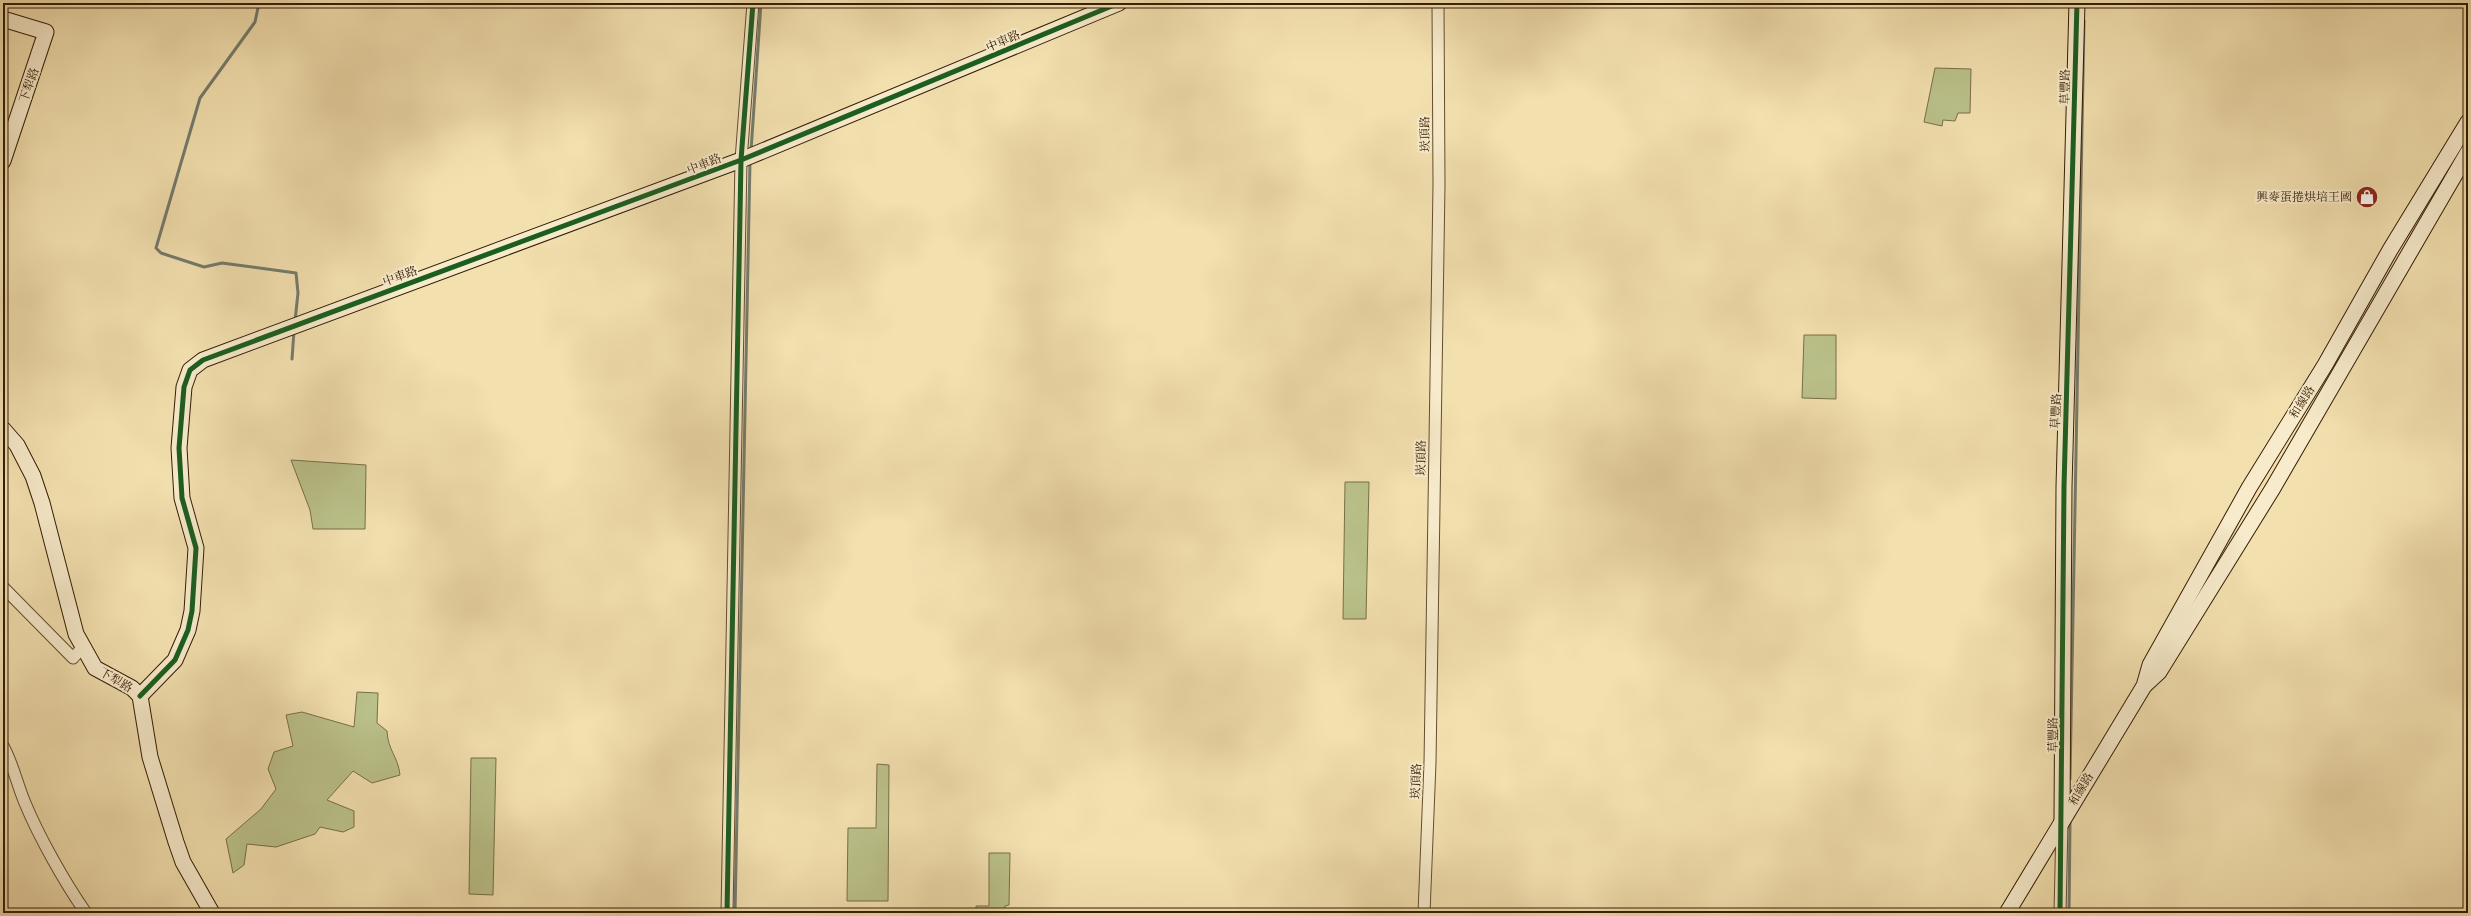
<svg xmlns="http://www.w3.org/2000/svg" width="2471" height="916" font-family="'Libre Caslon Text','Noto Serif TC',serif">
<style>
.green{fill:#bbc28b;stroke:#786f47}
.lines{fill:none;stroke-linecap:round;stroke-linejoin:round}
.stream{stroke:#747b6d;stroke-width:3}
.street-casing{stroke:#644d2e;stroke-width:13}
.secondary-casing{stroke:#351c03;stroke-width:17}
.street{stroke:#f7ebcb;stroke-width:11}
.secondary{stroke:#f7ebcb;stroke-width:15}
.cycleway-casing{stroke:#f7ebcb;stroke-width:8}
.cycleway{stroke:#1b5e20;stroke-width:5}
.labels{text-anchor:middle;stroke-width:4;stroke-linejoin:round;paint-order:stroke}
.street-label{font-size:12px;fill:#351c03;stroke:#f7ebcb}
.poi-label{font-size:12px;fill:#351c03;stroke:#f7ebcb;text-anchor:end}
</style>
<rect width="100%" height="100%" fill="#f3e0af"/>
<filter id="stains"><feTurbulence type="fractalNoise" baseFrequency=".005" numOctaves="4"/><feColorMatrix values="0 0 0 0 .2 0 0 0 0 .09 0 0 0 0 .02 0 0 0 .5 -.17"/></filter>
<radialGradient id="worn" r=".72"><stop offset=".6" stop-color="#630" stop-opacity="0"/><stop offset="1" stop-color="#630" stop-opacity=".3"/></radialGradient>
<g class="green">
<polygon points="1935,68 1971,69 1970,113 1958,113 1955,121 1943,120 1942,126 1924,122"/>
<polygon points="1804,335 1836,335 1836,399 1802,398"/>
<polygon points="291,460 366,465 365,529 313,529 310,510"/>
<polygon points="1345,482 1369,482 1366,619 1343,619"/>
<path d="M357 692 378 693 377 723 387 731C388 751 398 756 400 775L372 783 353 771 327 800 354 811V827L343 832 320 827 315 834 276 847 247 844 244 865 233 873 226 839 261 809 276 789 268 769 274 752 293 746 286 715 302 712 354 727Z"/>
<polygon points="471,758 496,758 493,895 469,894"/>
<polygon points="877,764 889,765 888,901 847,901 848,828 876,828"/>
<polygon points="989,853 1010,853 1009,905 1005,906 1005,913 976,913 976,906 989,906"/>
</g>
<g class="lines">
<g class="stream">
<polyline points="259,3 255,22 200,98 156,248 161,253 204,267 222,263 296,273 298,293 295,321"/>
<polyline points="751,151 761,3"/>
<polyline points="292,359 294,331"/>
<polyline points="2070,779 2084,21"/>
<polyline points="735,913 750,161"/>
<polyline points="2069,913 2070,821"/>
</g>
<g class="street-casing">
<g id="street">
<polyline points="3,587 73,658 82,648"/>
<path d="M3 746C13 764 17 784 25 803 39 837 65 883 86 913"/>
<polyline points="727,913 741,160 753,3"/>
<polyline points="1424,913 1430,763 1439,185 1438,3"/>
<polyline points="2060,913 2062,823"/>
</g>
</g>
<g class="secondary-casing">
<g id="secondary">
<polyline points="3,19 46,32 3,161"/>
<polyline points="3,429 17,445 33,476 42,503 76,634 95,668 132,688 140,696 150,757 176,842 183,862 212,913"/>
<polyline points="2145,685 2159,672 2273,488 2468,152"/>
<polyline points="140,696 175,660 188,630 192,611 196,548 182,498 179,448 184,387 190,370 203,360 741,160 1119,3"/>
<polyline points="2062,820 2064,487 2077,3"/>
<polyline points="2007,913 2144,686 2150,665 2249,488 2325,365 2390,250 2468,122"/>
</g>
</g>
<use href="#street" class="street"/>
<use href="#secondary" class="secondary"/>
<g class="cycleway-casing">
<g id="cycleway">
<polyline points="140,696 175,660 188,630 192,611 196,548 182,498 179,448 184,387 190,370 203,360 741,160 1119,3"/>
<polyline points="727,913 741,160 753,3"/>
<polyline points="2060,913 2064,487 2077,3"/>
</g>
</g>
<use href="#cycleway" class="cycleway"/>
</g>
<defs>
<g id="shop-disc" transform="scale(1.15)"><circle r="9.5" fill="#8f2418" stroke="#f7ebcb"/><path d="M-5-2.5h2.3a2.7 3.5 0 0 1 5.4 0H5L5.5 6h-11ZM-1.5-2.5h3a1.5 2.3 0 0 0-3 0Z" fill="#fff"/></g>
</defs>
<g fill-rule="evenodd">
<use href="#shop-disc" x="2367" y="197"/>
</g>
<g class="labels">
<g class="street-label">
<text transform="translate(1003 41) rotate(-23)" y="4">中車路</text>
<text transform="translate(29 85) rotate(-71)" y="4">下犁路</text>
<text transform="translate(2065 87) rotate(-89)" y="4">草豐路</text>
<text transform="translate(1425 134) rotate(-91)" y="4">崁頂路</text>
<text transform="translate(704 164) rotate(-21)" y="4">中車路</text>
<text transform="translate(400 276) rotate(-20)" y="4">中車路</text>
<text transform="translate(2302 402) rotate(-58)" y="4">和線路</text>
<text transform="translate(2056 411) rotate(-88)" y="4">草豐路</text>
<text transform="translate(1421 458) rotate(-89)" y="4">崁頂路</text>
<text transform="translate(116 680) rotate(30)" y="4">下犁路</text>
<text transform="translate(2053 735) rotate(-90)" y="4">草豐路</text>
<text transform="translate(1416 781) rotate(-88)" y="4">崁頂路</text>
<text transform="translate(2081 789) rotate(-59)" y="4">和線路</text>
</g>
<g class="poi-label">
<text x="2352" y="201">興麥蛋捲烘培王國</text>
</g>
</g>
<rect width="2471" height="916" fill="none" stroke="#f3e0af" stroke-width="16"/>
<rect x="4" y="4" width="2463" height="908" fill="none" stroke="#351c03" stroke-width="2"/>
<rect x="8" y="8" width="2455" height="900" fill="none" stroke="#351c03"/>
<rect width="100%" height="100%" filter="url(#stains)"/>
<rect width="100%" height="100%" fill="url(#worn)"/>
</svg>
